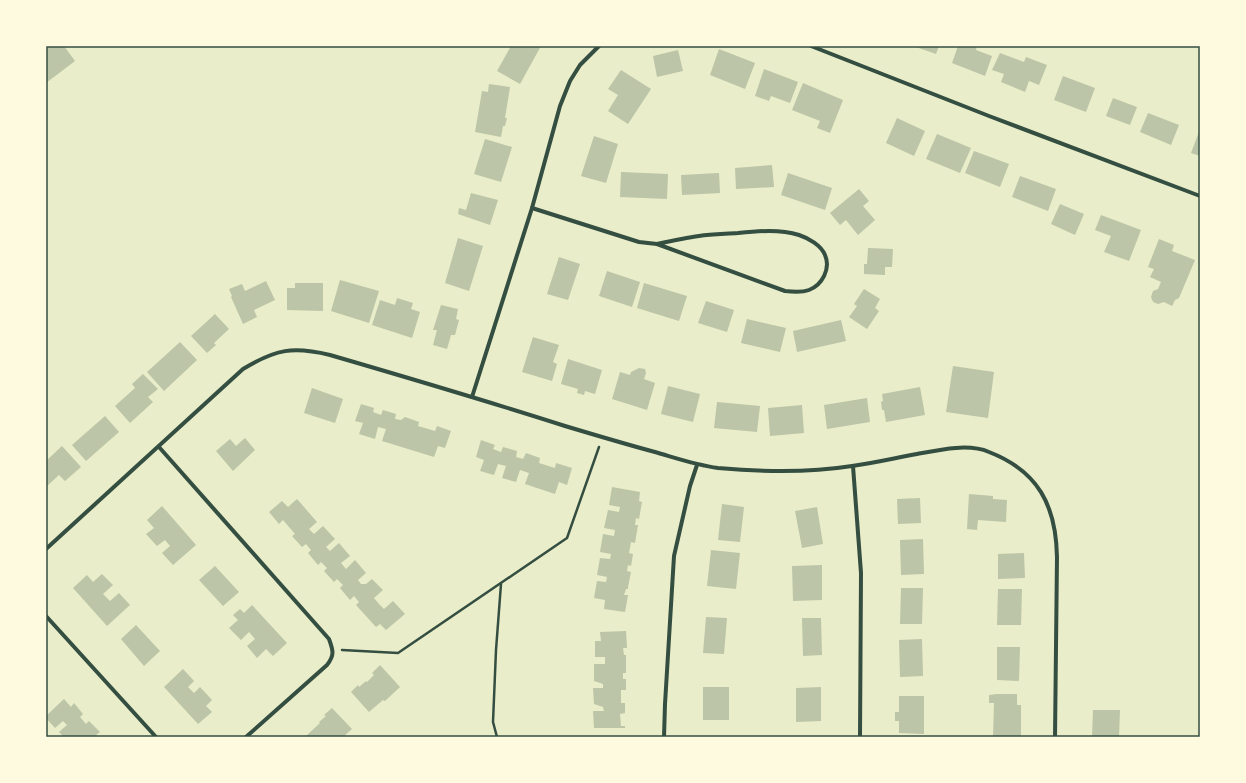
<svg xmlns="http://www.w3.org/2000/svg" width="1246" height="783" font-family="'Golos Text',sans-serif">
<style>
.building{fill:#bcc5a7}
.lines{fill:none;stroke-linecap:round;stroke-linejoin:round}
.path{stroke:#344e41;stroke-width:2.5}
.minor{stroke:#344e41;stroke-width:4}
.neatline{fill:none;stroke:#344e41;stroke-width:1.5}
</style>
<rect width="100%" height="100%" fill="#e9edc9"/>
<g class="building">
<polygon points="46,46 64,46 75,61 46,83"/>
<polygon points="511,46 541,46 520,84 497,71"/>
<polygon points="913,46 939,46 936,54"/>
<polygon points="958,46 977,46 976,50 992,56 985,76 952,63"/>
<polygon points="719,49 755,63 745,89 710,75"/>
<polygon points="678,50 683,71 657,77 653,56"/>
<polygon points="1000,53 1024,62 1026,57 1047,65 1039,85 1029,81 1025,92 1001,82 1004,74 992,70"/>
<polygon points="764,69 798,82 790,103 771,96 769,101 755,96"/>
<polygon points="621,70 651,89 628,124 608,111 618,95 608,89"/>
<polygon points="1063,76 1095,88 1086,112 1054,100"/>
<polygon points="803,83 843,100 830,133 817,128 820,121 792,110"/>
<polygon points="489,84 510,87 505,118 507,118 505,126 503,126 501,137 475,132 482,91 488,92"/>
<polygon points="1113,98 1137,107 1130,125 1106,116"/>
<polygon points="1148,113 1179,125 1171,145 1140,132"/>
<polygon points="897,118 925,131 914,156 886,143"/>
<polygon points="1200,129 1200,156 1191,153"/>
<polygon points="937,134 971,148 960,173 926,159"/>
<polygon points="594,136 618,144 606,183 581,176"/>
<polygon points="485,139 512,147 501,182 474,174"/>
<polygon points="974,151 1009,164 1000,187 965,173"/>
<polygon points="772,165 774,187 736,189 735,168"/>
<polygon points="621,172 668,174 667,199 620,197"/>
<polygon points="719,173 720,193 682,195 681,175"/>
<polygon points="788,173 832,188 825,210 781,195"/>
<polygon points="1020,176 1056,189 1048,211 1012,197"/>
<polygon points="859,189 869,201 863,206 875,220 858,235 846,220 840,225 830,213"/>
<polygon points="471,193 498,200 490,225 458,214 459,208 466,210"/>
<polygon points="1060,204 1084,214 1075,235 1051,224"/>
<polygon points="1101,215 1141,230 1129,261 1104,252 1111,236 1095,230"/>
<polygon points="458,238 483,246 469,291 445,283"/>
<polygon points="1159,239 1174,245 1172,251 1195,260 1179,298 1175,300 1172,306 1164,302 1158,304 1153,302 1151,297 1153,291 1158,289 1161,282 1150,277 1154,269 1148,267"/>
<polygon points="868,248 893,249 892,267 885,267 885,275 864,274 864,264 867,264"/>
<polygon points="559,257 580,264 568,300 547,294"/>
<polygon points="607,271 640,282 632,307 599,296"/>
<polygon points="340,280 379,291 369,323 331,311"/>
<polygon points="266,281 275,300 254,310 257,317 243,324 231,297 232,296 229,289 242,284 245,291"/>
<polygon points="295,283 323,283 323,311 287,310 287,288 295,288"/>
<polygon points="644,283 687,296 679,321 637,308"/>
<polygon points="864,289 880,299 875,308 879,311 867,329 849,317 857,306 854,304"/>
<polygon points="397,298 413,303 411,309 420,312 412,338 372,325 380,300 395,305"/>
<polygon points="706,301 734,310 727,332 698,323"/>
<polygon points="441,305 458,309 456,319 459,320 455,335 451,335 447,349 433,345 437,330 433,330"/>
<polygon points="215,314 229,329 214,343 216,345 207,353 191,336"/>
<polygon points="747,319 786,328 780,352 741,343"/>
<polygon points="841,320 846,341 797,352 793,331"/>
<polygon points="533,337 559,345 553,362 557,364 552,381 522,372"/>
<polygon points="180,342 197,360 164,391 147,372"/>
<polygon points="568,359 602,370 595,394 585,391 584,395 577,393 578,389 561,384"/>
<polygon points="953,366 994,372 988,418 946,412"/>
<polygon points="639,368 645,369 646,373 644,379 655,383 647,410 612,399 620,372 630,375 631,372"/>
<polygon points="143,374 158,389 148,397 153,402 130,423 115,406 135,388 132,384"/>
<polygon points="668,386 700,394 693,422 661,414"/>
<polygon points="920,387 925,415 886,422 884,410 882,410 881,402 883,401 882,394"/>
<polygon points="312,388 343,399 335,423 304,413"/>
<polygon points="867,398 870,422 827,429 824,405"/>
<polygon points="717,402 760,406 757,432 714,428"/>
<polygon points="361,404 374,408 373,412 381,415 383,410 396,414 395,419 401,420 405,417 419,422 418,426 435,431 437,426 451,431 445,448 438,446 434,457 382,441 386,429 378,427 375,439 359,434 363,423 355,421"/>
<polygon points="802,405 804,433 770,436 768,408"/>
<polygon points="105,416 119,432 86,461 72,445"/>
<polygon points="245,438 255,450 233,471 216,451 230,439 236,446"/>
<polygon points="481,440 495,445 493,449 501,452 503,447 517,451 516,457 523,459 526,453 540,458 539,463 555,468 556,463 572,468 567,485 559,482 555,494 525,484 529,473 520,470 516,482 502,478 506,466 498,464 494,475 480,471 484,460 476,457"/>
<polygon points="62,446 81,467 65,481 59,475 46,487 46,461"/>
<polygon points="612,487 640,492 639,501 642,502 639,519 636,518 635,525 638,525 635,543 631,542 629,553 633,554 631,566 628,565 627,571 631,572 628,587 628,589 626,589 624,595 628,595 625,612 604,609 605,600 594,598 597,581 606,582 607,577 597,575 600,558 610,559 611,554 600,552 603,534 614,536 615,530 604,528 608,510 619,512 620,507 609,505"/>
<polygon points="969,494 993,496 993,499 1007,500 1006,522 978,520 977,530 967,529"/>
<polygon points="920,498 921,523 898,524 897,499"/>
<polygon points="297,499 317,522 309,529 314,534 323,526 335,539 326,547 330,551 339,543 350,556 341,563 346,569 355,560 366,573 358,580 361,584 366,584 372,579 383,590 374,598 379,604 384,609 393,601 405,614 386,630 380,624 376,627 356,605 359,602 354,596 350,600 340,588 343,585 337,579 334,582 324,571 327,568 321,562 318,565 308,553 311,550 306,544 302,547 292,536 295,534 283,520 279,524 269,512 282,501 288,507"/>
<polygon points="722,504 744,507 740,542 718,540"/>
<polygon points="162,506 196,545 173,565 162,553 170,546 165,540 157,546 146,534 154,528 147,520"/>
<polygon points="817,507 823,544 802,548 795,511"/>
<polygon points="923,539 924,574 901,575 900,540"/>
<polygon points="711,550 740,553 736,589 707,586"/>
<polygon points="1024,553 1025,578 998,579 998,554"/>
<polygon points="822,565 822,600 793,601 792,566"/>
<polygon points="215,566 239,592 223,606 199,580"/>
<polygon points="102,574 113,585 103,594 110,601 119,593 130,605 107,626 73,588 87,575 93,582"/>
<polygon points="901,588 923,588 922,624 900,624"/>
<polygon points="998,589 1022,589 1021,625 997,625"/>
<polygon points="252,605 287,643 273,656 266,649 257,658 247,646 255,639 249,632 241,640 229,628 238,620 233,615 240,609 244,613"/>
<polygon points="706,617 727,618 724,654 703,653"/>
<polygon points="802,618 821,618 822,655 803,656"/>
<polygon points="136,625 160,651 144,666 121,639"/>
<polygon points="626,631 627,648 623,648 624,655 626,655 626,673 623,673 623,679 626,679 626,690 621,690 621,703 625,703 625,713 620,714 621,726 625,726 625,728 594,728 593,711 604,711 603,707 594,704 593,688 603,688 603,684 594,681 594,664 605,664 605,657 595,657 595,641 601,641 600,632"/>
<polygon points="922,639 923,676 900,677 899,640"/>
<polygon points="997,647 1020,647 1019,681 997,680"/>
<polygon points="380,665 400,687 385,701 383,700 369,712 351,692 358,685 359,687 366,681 367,682 374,675 372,673"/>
<polygon points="183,669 194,681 188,687 194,693 200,687 212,700 206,706 212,712 198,724 164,687"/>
<rect x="703" y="687" width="26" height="33"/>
<polygon points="821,687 821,721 796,722 796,688"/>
<polygon points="997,694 1017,694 1017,705 1021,705 1021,737 993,737 994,703 989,703 989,695"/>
<polygon points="899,696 924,696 924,734 899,733 899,721 895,721 895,712 899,712"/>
<polygon points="64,699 71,707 74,703 83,714 80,717 86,724 89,721 100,732 96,735 98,737 64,737 59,732 67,725 63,721 55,728 46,718 46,716"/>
<polygon points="332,708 352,729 343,737 305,737 320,723 319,722 326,716 324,715"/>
<polygon points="1093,710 1120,710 1119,737 1092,737"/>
</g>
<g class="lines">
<g class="path">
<polyline points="342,650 398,653 567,538 599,447"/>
<polyline points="497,737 493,722 496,650 501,584"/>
</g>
<g class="minor">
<polyline points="811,46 989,116 1200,196"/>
<path d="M532 208 639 242 657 244 785 291C793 292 801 293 809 290 822 285 831 269 825 255 821 245 808 238 799 235 780 229 758 231 738 233 725 234 712 234 699 236 685 238 671 241 657 244"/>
<polyline points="472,397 532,208 560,106 570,81 580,65 599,46"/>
<path d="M159 447 329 639C333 650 335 655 327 665L246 737"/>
<polyline points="853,466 861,573 860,737"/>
<path d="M46 549 243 369C276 349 293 346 330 355 409 378 487 401 565 426 595 435 625 444 655 452 676 458 696 465 718 468 762 472 808 473 852 466 874 463 895 458 917 454 938 450 968 443 989 452 1038 471 1056 505 1057 557L1055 737"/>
<polyline points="46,616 156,737"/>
<polyline points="664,737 665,704 674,556 690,486 697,465"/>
</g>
</g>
<rect width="1246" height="783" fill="none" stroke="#fefae0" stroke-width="94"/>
<rect x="47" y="47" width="1152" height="689" class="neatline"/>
</svg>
